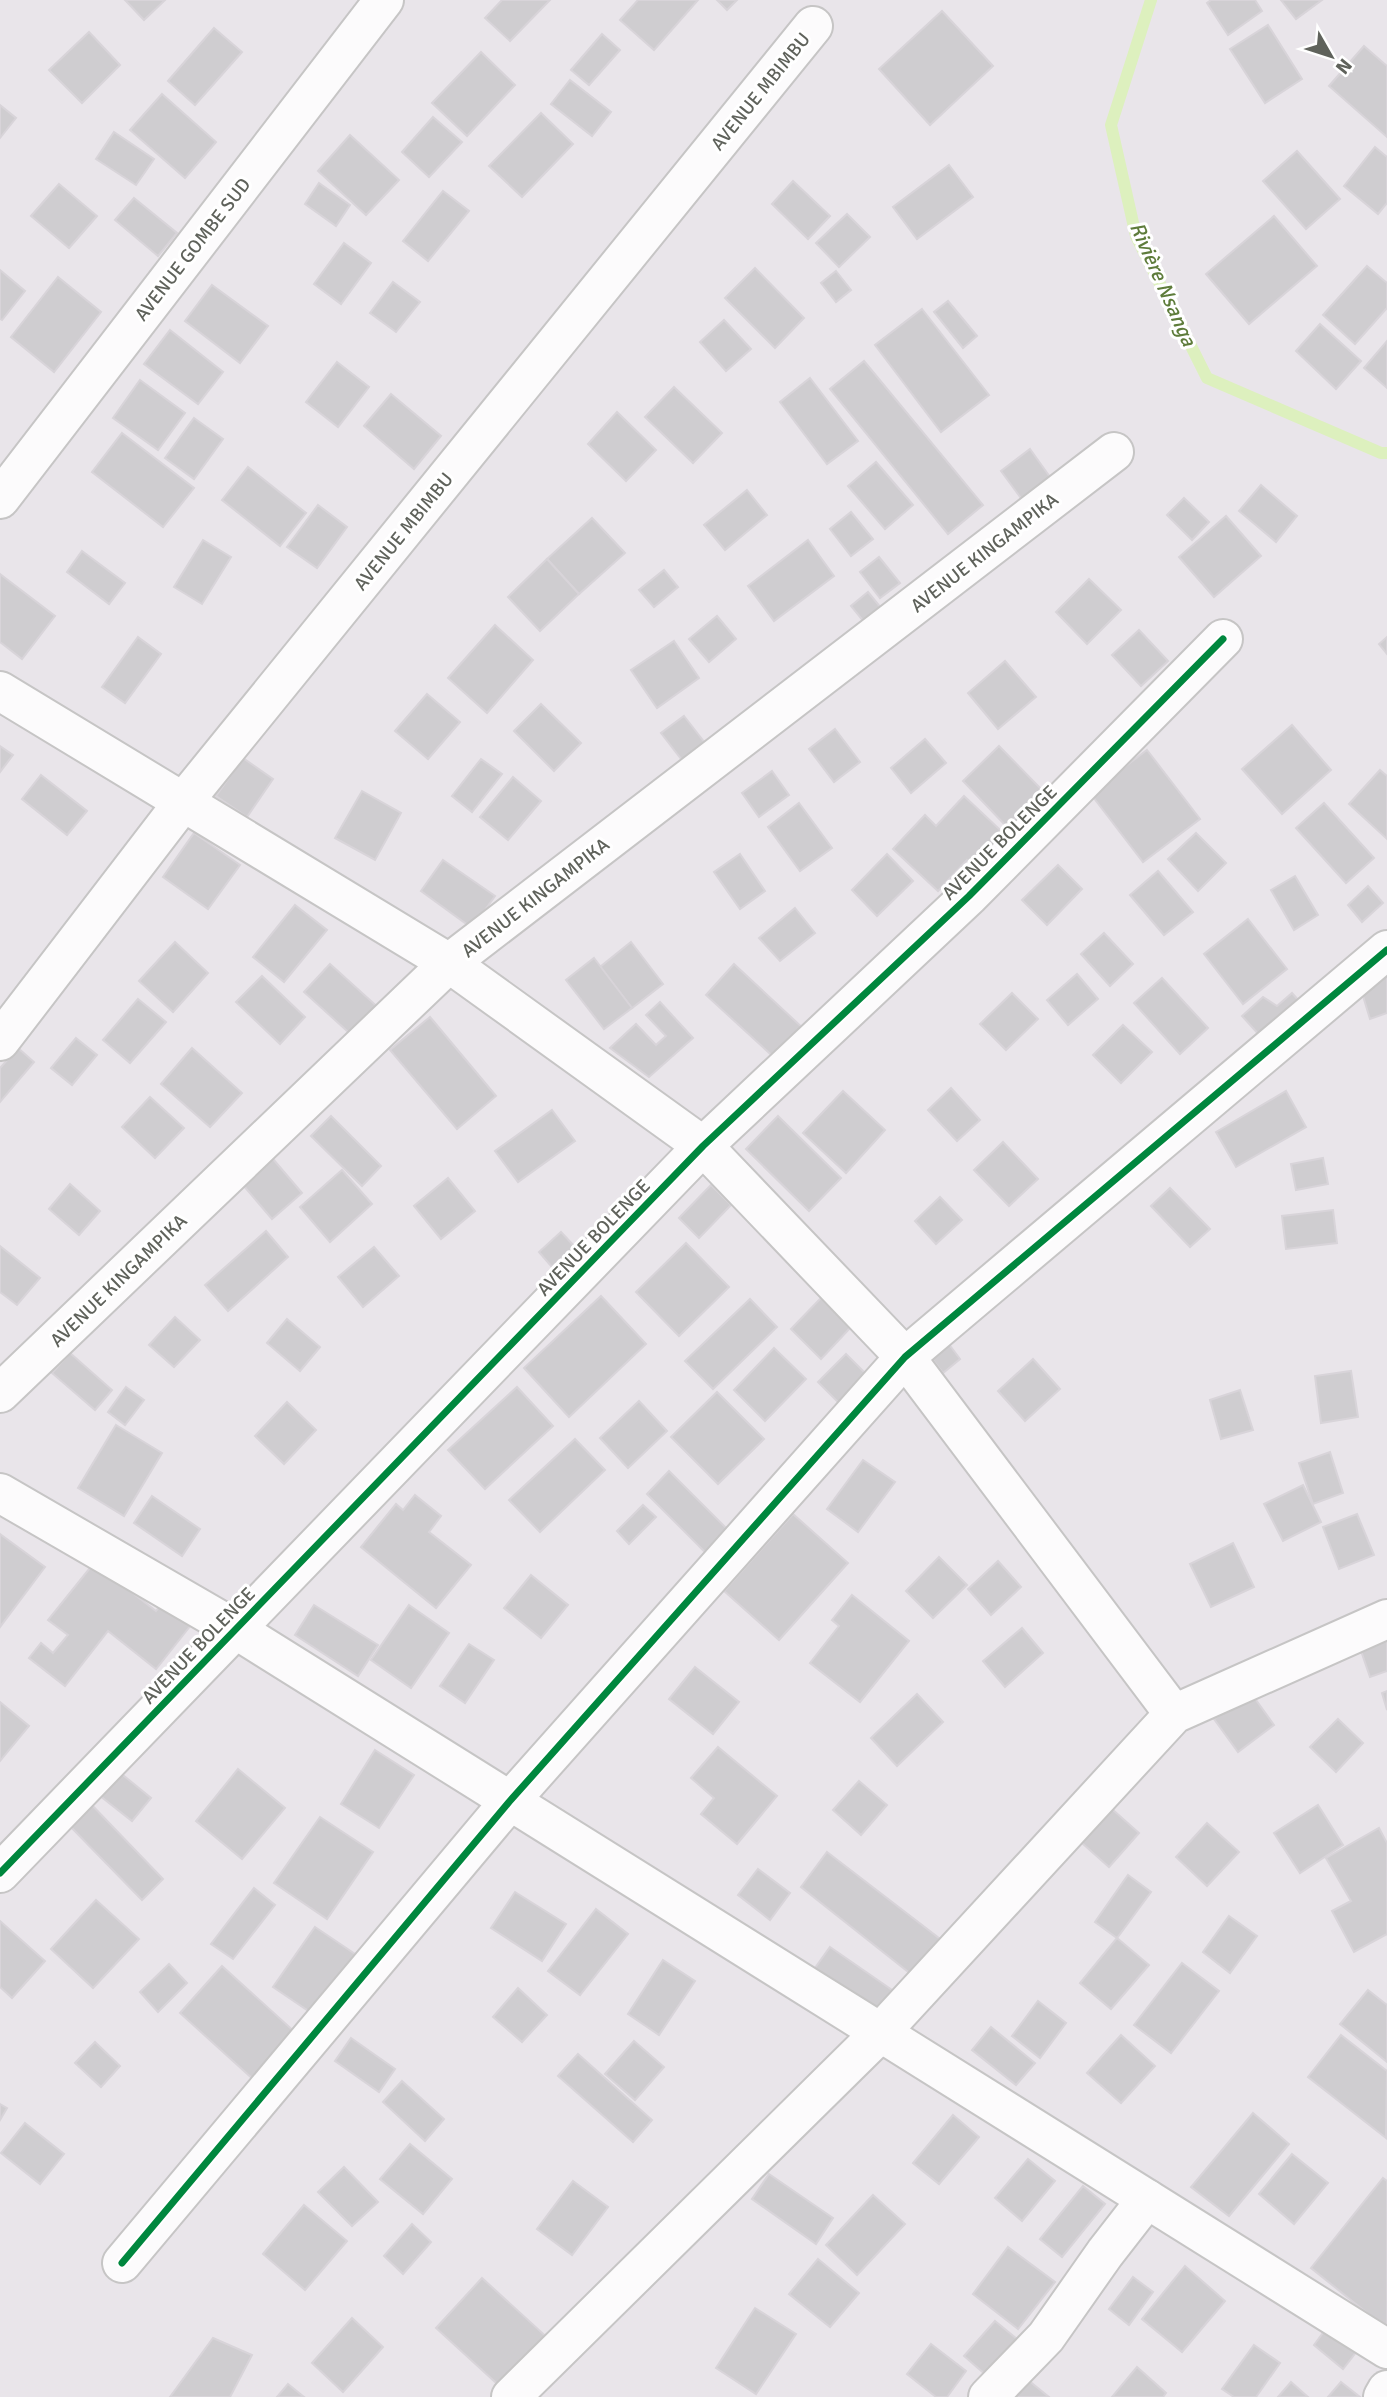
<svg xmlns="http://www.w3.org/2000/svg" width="1387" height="2397" font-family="Signika,sans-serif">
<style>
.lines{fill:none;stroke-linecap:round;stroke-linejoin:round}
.stream{stroke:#ddf0be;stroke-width:12}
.building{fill:#cfcdd0;stroke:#d8d4d9;stroke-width:2}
.minor-casing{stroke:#c6c5c5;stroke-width:42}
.minor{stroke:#fcfbfc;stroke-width:38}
.cycleway-casing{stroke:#fff;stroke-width:11}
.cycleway{stroke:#00873e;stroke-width:7}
.labels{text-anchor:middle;stroke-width:6;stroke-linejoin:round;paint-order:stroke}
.street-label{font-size:19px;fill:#5f625b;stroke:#fff}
.water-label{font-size:21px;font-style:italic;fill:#5e7c3b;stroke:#fff}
</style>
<rect width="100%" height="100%" fill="#e9e5ea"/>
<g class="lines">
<polyline class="stream" points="1151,0 1111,125 1136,236 1207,378 1381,453 1387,453"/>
</g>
<g class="building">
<polygon points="125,0 165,0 144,20"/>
<polygon points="502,0 550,0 510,41 485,18"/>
<polygon points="638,0 698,0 654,50 620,20"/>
<polygon points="717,0 737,0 727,10"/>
<polygon points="1211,0 1255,0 1262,11 1228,35 1207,3"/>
<polygon points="1281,0 1322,0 1296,19"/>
<polygon points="942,11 993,66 930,125 879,69"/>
<polygon points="1268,25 1302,79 1265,103 1230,49"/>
<polygon points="214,28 242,52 195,105 168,81"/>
<polygon points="89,32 120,65 82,103 49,70"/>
<polygon points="602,34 620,50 589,85 571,70"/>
<polygon points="1364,46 1387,66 1387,137 1329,86"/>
<polygon points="481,52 515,85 467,136 432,103"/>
<polygon points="570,80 611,112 592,136 551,104"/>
<polygon points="162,94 216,142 185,178 130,130"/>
<polygon points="0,105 16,118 0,138"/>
<polygon points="541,113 573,144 522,197 489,166"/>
<polygon points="433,117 462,142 429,177 402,152"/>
<polygon points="114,132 154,159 136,185 96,159"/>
<polygon points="350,135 399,180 366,215 318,171"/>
<polygon points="1375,147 1387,157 1387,203 1378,214 1344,186"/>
<polygon points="1297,151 1340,199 1306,229 1263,181"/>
<polygon points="949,165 973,197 917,239 893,207"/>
<polygon points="793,181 830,216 808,239 772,204"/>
<polygon points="319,183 350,205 336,226 305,204"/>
<polygon points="59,184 97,216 69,248 31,216"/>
<polygon points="443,191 469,211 428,261 403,241"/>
<polygon points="134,198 177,233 158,256 115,220"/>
<polygon points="847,214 870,237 839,267 816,243"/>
<polygon points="1274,216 1317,266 1249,324 1206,274"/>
<polygon points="344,243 371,263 341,304 314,284"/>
<polygon points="1367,266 1387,283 1387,308 1355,344 1323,315"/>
<polygon points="755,268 804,318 775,348 725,298"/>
<polygon points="0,270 25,291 2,320 0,319"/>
<polygon points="836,271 851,290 836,302 821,283"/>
<polygon points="58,277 101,312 54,372 11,337"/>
<polygon points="393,282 420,302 396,332 370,313"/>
<polygon points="212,285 268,326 240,363 185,321"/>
<polygon points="948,301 977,336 963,348 934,312"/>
<polygon points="922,309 989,395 941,432 875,345"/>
<polygon points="724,320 751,349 726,371 700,342"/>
<polygon points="1320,324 1361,361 1336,389 1296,351"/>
<polygon points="170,330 223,372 198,404 144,364"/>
<polygon points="1387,341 1387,388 1364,368"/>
<polygon points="864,361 983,505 948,534 830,389"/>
<polygon points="337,362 369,387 338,427 306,402"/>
<polygon points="810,378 858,441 827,464 780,402"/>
<polygon points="140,380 185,413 158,450 113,418"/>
<polygon points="674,387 722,433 693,463 645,417"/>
<polygon points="391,394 441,436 414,469 364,426"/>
<polygon points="617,412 656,450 626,481 588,444"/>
<polygon points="194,418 223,439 194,479 165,458"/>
<polygon points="122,433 194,488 163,527 92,472"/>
<polygon points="1030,449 1055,484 1026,505 1001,471"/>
<polygon points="876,462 913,505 885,529 848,486"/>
<polygon points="248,467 306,513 280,546 222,500"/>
<polygon points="1261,485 1297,516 1276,542 1239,511"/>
<polygon points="747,490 767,515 725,550 704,525"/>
<polygon points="1184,498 1209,522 1192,540 1167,515"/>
<polygon points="318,505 347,527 317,568 287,547"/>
<polygon points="851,512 873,539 851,556 830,529"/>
<polygon points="1226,516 1261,556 1214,597 1179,557"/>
<polygon points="592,518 625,553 579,594 547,559"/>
<polygon points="203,540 231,557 202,604 174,587"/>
<polygon points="808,540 834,576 774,621 748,586"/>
<polygon points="82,551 125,583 109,604 67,572"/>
<polygon points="879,557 900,583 880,598 860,572"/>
<polygon points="547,559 579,594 540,631 508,597"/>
<polygon points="664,570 678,587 654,607 639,590"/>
<polygon points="0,574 55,616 22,659 0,642"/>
<polygon points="1089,579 1121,610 1087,644 1056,612"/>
<polygon points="868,592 886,614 869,628 851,606"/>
<polygon points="717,616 736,639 709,662 689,639"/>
<polygon points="495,625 533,660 487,713 448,678"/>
<polygon points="1139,630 1168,661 1141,686 1112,655"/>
<polygon points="138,637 161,654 125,703 102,687"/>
<polygon points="1387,637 1387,654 1379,644"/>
<polygon points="674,641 699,678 657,708 631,670"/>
<polygon points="1005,661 1036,697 998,729 968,693"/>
<polygon points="427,694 460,722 428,759 395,731"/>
<polygon points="541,704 581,743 554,771 514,731"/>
<polygon points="684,716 705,743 682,760 661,733"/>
<polygon points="1292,725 1331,770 1282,814 1242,769"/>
<polygon points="835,729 860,762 834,782 809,749"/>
<polygon points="925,739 946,763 911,793 891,768"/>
<polygon points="0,746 13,755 0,772"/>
<polygon points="999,746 1043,791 1007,827 963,781"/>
<polygon points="1147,750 1200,819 1143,862 1090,793"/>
<polygon points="243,758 273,779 247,817 216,796"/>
<polygon points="481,759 502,774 472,812 452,796"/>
<polygon points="1380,770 1387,776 1387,839 1349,804"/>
<polygon points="772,771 789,795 759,817 742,793"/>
<polygon points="41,775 87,811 67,835 22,799"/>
<polygon points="513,777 541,801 508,840 480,817"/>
<polygon points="362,791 401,813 375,860 335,838"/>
<polygon points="964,796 1013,842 983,875 967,860 938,891 893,849 925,815 936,826"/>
<polygon points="799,803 832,848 800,871 768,827"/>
<polygon points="1324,803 1374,858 1346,883 1296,828"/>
<polygon points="194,833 240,865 208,909 163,877"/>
<polygon points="1196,833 1226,863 1198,891 1168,859"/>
<polygon points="740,854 765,891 740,909 714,872"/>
<polygon points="887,854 913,881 877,916 852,890"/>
<polygon points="443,860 495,896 472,928 421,891"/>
<polygon points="1058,865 1082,889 1047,925 1022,900"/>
<polygon points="1158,871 1193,912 1164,935 1130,895"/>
<polygon points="1295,876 1318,915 1294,930 1271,890"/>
<polygon points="1368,886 1383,903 1362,922 1348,905"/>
<polygon points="295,905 327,930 284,982 253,957"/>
<polygon points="795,908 815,933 780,961 759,938"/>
<polygon points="1248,919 1287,969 1243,1004 1204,954"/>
<polygon points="1104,933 1133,964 1110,986 1081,954"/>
<polygon points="175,942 208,973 173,1012 139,981"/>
<polygon points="631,942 663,984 632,1008 600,967"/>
<polygon points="594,958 632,1008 604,1029 566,980"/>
<polygon points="330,964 381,1010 356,1039 304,992"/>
<polygon points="734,964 806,1031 778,1061 706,995"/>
<polygon points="1077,974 1098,999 1068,1025 1047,1000"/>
<polygon points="262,976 305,1017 280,1044 236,1002"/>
<polygon points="1387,976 1387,1013 1370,1019 1360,986"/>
<polygon points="1162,978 1208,1028 1180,1054 1134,1003"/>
<polygon points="1012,993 1038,1019 1006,1050 980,1024"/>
<polygon points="1292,993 1300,1002 1262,1038 1242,1016 1263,997 1277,1006"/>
<polygon points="138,999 166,1022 130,1063 103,1040"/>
<polygon points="660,1002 693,1038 649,1077 610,1048 636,1024 656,1045 666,1036 646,1015"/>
<polygon points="430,1017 496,1096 457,1129 390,1050"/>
<polygon points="1123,1025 1152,1052 1121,1083 1093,1055"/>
<polygon points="76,1038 97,1055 72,1085 51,1068"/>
<polygon points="18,1048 34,1062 0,1102 0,1068"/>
<polygon points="192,1048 242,1093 210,1127 161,1084"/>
<polygon points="951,1088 980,1120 957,1141 928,1110"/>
<polygon points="843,1091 885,1130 846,1173 803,1133"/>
<polygon points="1286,1091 1306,1127 1236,1167 1216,1132"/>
<polygon points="150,1097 184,1128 155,1158 122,1127"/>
<polygon points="552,1110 575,1141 518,1182 495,1151"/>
<polygon points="331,1116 381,1166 362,1186 311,1136"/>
<polygon points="778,1116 841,1178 809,1211 746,1149"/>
<polygon points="1003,1142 1038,1179 1009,1206 974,1170"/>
<polygon points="1323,1158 1328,1184 1296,1190 1291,1164"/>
<polygon points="273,1159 302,1193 272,1219 243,1185"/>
<polygon points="342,1170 372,1204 330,1242 300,1207"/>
<polygon points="448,1178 475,1211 441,1239 414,1206"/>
<polygon points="70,1184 100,1211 79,1235 49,1209"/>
<polygon points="711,1185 731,1205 699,1238 679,1218"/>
<polygon points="1170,1188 1210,1229 1190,1247 1151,1206"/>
<polygon points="940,1197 962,1220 936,1244 915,1221"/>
<polygon points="1333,1210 1337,1243 1286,1249 1282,1216"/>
<polygon points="266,1231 288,1257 228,1311 205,1285"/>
<polygon points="561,1232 575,1247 552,1267 539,1252"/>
<polygon points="686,1243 729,1287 679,1336 636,1292"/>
<polygon points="0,1246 40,1278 17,1305 0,1292"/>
<polygon points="374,1247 399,1276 363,1307 338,1277"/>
<polygon points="601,1296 646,1344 569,1417 524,1368"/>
<polygon points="821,1298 851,1327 821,1359 791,1329"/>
<polygon points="750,1299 777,1327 713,1389 685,1361"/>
<polygon points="175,1317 200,1340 174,1367 149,1345"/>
<polygon points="287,1319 320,1347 300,1371 267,1343"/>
<polygon points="948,1343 960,1359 943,1373 930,1356"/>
<polygon points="774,1348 806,1379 765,1421 734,1390"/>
<polygon points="70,1353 112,1390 95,1410 52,1373"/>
<polygon points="846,1354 871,1379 843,1407 818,1382"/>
<polygon points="1033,1359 1060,1389 1025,1421 998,1391"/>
<polygon points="1351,1371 1358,1417 1321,1423 1315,1376"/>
<polygon points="126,1387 144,1400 125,1425 108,1412"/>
<polygon points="517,1387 553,1426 485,1489 448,1450"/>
<polygon points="1240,1390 1253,1430 1221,1439 1210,1400"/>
<polygon points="717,1392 764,1439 718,1484 671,1437"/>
<polygon points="639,1401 667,1431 628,1468 600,1438"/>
<polygon points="287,1402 316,1430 284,1464 255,1436"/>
<polygon points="116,1425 162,1453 124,1516 78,1488"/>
<polygon points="575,1439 605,1470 540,1532 509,1500"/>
<polygon points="1330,1452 1343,1493 1313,1504 1299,1463"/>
<polygon points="863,1460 895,1482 858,1532 827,1509"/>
<polygon points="669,1471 729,1531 706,1553 647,1494"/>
<polygon points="1303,1485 1321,1522 1283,1541 1264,1504"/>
<polygon points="415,1495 441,1516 429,1532 471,1565 436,1608 361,1547 396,1504 403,1510"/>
<polygon points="152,1496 200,1529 182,1556 134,1523"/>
<polygon points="643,1505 656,1517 629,1544 617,1531"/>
<polygon points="793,1514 848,1563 779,1640 724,1591"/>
<polygon points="1357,1514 1374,1555 1339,1569 1323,1527"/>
<polygon points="0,1534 45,1567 0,1627"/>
<polygon points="1233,1543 1254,1587 1211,1607 1190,1564"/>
<polygon points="939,1557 967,1585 933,1618 906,1591"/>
<polygon points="998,1561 1021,1587 991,1615 968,1589"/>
<polygon points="94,1563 156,1611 166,1598 195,1620 156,1669 108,1631 65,1686 29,1658 41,1643 53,1653 68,1635 48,1620"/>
<polygon points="531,1575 568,1605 541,1638 504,1608"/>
<polygon points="852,1595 909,1641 860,1702 810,1663 839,1626 832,1620"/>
<polygon points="314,1605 378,1645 358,1676 295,1635"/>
<polygon points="409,1605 449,1633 411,1688 371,1660"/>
<polygon points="1022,1628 1043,1653 1005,1687 983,1661"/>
<polygon points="1387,1632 1387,1671 1370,1677 1358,1642"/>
<polygon points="469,1644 494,1660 465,1703 440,1686"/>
<polygon points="695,1667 739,1702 713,1734 669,1699"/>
<polygon points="1387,1691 1387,1710 1382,1693"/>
<polygon points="1251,1693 1274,1725 1238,1752 1214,1719"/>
<polygon points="917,1694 943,1722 897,1766 871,1738"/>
<polygon points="0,1702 29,1726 0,1761"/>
<polygon points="1338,1719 1363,1743 1336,1772 1310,1747"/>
<polygon points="718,1747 777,1796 737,1844 701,1814 714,1798 691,1778"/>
<polygon points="375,1750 414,1775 379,1828 341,1804"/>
<polygon points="238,1769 285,1808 242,1859 196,1821"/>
<polygon points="118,1771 151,1798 132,1821 99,1795"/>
<polygon points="859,1781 887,1805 861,1835 833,1810"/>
<polygon points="87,1800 163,1879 142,1900 65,1821"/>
<polygon points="1104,1802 1139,1833 1109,1867 1074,1836"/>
<polygon points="1318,1805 1343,1845 1300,1873 1274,1833"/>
<polygon points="320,1817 373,1852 327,1919 274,1883"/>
<polygon points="1207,1823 1239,1852 1207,1886 1176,1857"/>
<polygon points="1379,1828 1387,1843 1387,1934 1354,1952 1332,1911 1351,1901 1326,1858"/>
<polygon points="827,1852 944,1942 916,1978 801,1887"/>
<polygon points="758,1869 790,1893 770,1920 738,1895"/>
<polygon points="1128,1875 1151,1892 1117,1938 1095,1922"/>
<polygon points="254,1888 275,1905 233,1959 211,1944"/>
<polygon points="515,1892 566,1924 542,1961 491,1928"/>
<polygon points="96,1900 139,1939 93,1988 51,1949"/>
<polygon points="596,1909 628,1934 580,1995 548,1971"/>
<polygon points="1229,1916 1257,1936 1230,1973 1203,1952"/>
<polygon points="0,1921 45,1961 12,1998 0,1987"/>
<polygon points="315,1927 358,1956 316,2016 273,1987"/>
<polygon points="1117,1938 1149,1965 1111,2009 1080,1983"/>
<polygon points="830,1947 892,1990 877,2011 815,1968"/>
<polygon points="663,1960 695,1981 659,2035 628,2014"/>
<polygon points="1182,1963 1219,1991 1171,2053 1134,2025"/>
<polygon points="169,1964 187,1983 158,2012 140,1992"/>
<polygon points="222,1966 297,2034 254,2080 180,2013"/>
<polygon points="518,1988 547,2015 522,2042 493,2017"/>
<polygon points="1368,1990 1387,2005 1387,2062 1340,2024"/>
<polygon points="1038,2001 1066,2023 1040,2058 1012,2036"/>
<polygon points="991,2027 1035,2063 1016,2085 972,2050"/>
<polygon points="1121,2035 1155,2066 1121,2103 1087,2073"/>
<polygon points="1341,2035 1387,2071 1386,2138 1308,2077"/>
<polygon points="351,2038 395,2069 379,2092 335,2061"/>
<polygon points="634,2041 664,2067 635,2100 605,2074"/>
<polygon points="95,2042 120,2066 101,2087 75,2063"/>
<polygon points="578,2054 652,2120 633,2142 558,2076"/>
<polygon points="402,2081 444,2119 425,2141 383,2102"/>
<polygon points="0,2104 7,2108 0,2120"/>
<polygon points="1253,2113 1289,2144 1229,2216 1191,2187"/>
<polygon points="953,2115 979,2137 939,2184 913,2163"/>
<polygon points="25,2123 64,2154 40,2184 1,2153"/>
<polygon points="410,2144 452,2179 423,2214 380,2179"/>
<polygon points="1292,2154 1328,2183 1294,2224 1259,2194"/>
<polygon points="1028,2159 1055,2181 1022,2221 995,2198"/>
<polygon points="344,2167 378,2202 352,2226 318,2192"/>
<polygon points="769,2174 833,2218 816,2244 752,2199"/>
<polygon points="1383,2178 1387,2181 1387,2329 1311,2268"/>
<polygon points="573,2181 608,2207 572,2255 537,2229"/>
<polygon points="1083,2186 1105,2204 1062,2257 1040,2239"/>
<polygon points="873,2195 905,2224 857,2275 826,2245"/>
<polygon points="304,2205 347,2241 305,2290 263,2254"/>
<polygon points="412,2224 431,2242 403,2274 384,2256"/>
<polygon points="1008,2247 1055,2282 1018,2329 973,2294"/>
<polygon points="818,2259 859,2293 830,2327 789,2294"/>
<polygon points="1185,2266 1225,2301 1182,2352 1142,2319"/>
<polygon points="1133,2277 1153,2292 1129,2325 1109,2309"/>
<polygon points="482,2278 551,2341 505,2391 436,2328"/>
<polygon points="755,2308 796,2334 756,2394 716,2368"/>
<polygon points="352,2318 383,2347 343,2392 312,2363"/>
<polygon points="995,2321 1017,2339 986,2375 964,2356"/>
<polygon points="1331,2322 1361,2346 1343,2369 1314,2345"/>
<polygon points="213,2338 252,2355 230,2397 170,2397"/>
<polygon points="931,2344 966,2371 947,2397 936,2397 907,2374"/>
<polygon points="1254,2345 1280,2363 1256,2397 1234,2397 1222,2389"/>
<polygon points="1137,2367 1166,2393 1163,2397 1112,2397"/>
<polygon points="1028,2380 1049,2397 1015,2397"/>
<polygon points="1291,2382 1308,2397 1278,2397"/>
<polygon points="1341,2382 1360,2397 1328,2397"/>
<polygon points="288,2384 304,2397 277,2397"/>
</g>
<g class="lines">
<g class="minor-casing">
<g id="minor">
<polyline points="0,499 384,0"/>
<polyline points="0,691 449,963 703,1146 905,1357 1174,1714"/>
<polyline points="0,1041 184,801 813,26"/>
<polyline points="0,1393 449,963 1114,452"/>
<polyline points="0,1493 235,1629 1387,2349"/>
<polyline points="0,1873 703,1146 969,896 1223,639"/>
<polyline points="122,2263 509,1802 905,1357 1387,950"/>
<polyline points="511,2397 880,2033 1174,1714 1387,1619"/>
<polyline points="988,2397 1046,2337 1105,2253 1147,2199"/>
<polyline points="1383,2397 1387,2390"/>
</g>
</g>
<use href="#minor" class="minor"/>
<g class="cycleway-casing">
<g id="cycleway">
<polyline points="0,1873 703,1146 969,896 1223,639"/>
<polyline points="122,2263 509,1802 905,1357 1387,950"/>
</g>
</g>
<use href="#cycleway" class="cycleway"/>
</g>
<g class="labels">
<g class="street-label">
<text transform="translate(760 91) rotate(-51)" y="7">AVENUE MBIMBU</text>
<text transform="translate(192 249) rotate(-52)" y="7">AVENUE GOMBE SUD</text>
<text transform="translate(403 531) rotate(-51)" y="7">AVENUE MBIMBU</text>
<text transform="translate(984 552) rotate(-38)" y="7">AVENUE KINGAMPIKA</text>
<text transform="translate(999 842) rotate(-45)" y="7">AVENUE BOLENGE</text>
<text transform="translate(535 897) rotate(-38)" y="7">AVENUE KINGAMPIKA</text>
<text transform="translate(593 1237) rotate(-46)" y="7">AVENUE BOLENGE</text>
<text transform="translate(118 1280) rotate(-44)" y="7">AVENUE KINGAMPIKA</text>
<text transform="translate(198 1645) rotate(-46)" y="7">AVENUE BOLENGE</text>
</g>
<g class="water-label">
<text transform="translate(1163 284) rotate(66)" y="7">Rivière Nsanga</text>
</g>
</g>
<g transform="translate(1331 56) rotate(129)" stroke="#ffffff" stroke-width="5" paint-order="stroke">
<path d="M0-5L12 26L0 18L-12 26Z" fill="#5f625b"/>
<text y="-10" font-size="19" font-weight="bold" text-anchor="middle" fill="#5f625b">N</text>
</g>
</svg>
